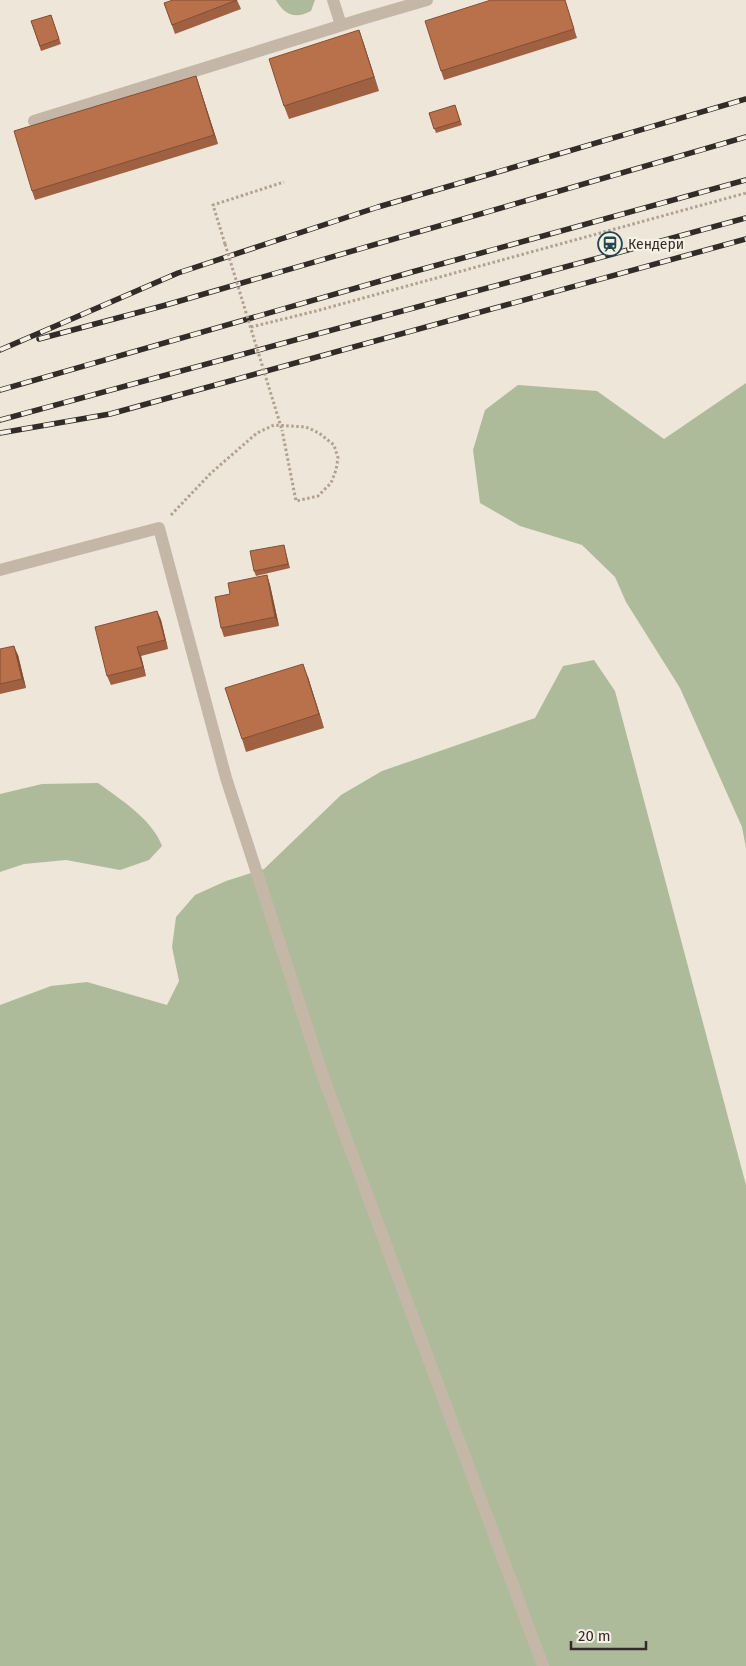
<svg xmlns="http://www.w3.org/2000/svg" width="746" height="1666" font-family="'Fira Sans',sans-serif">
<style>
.green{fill:#aebb9b}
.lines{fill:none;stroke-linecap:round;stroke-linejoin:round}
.path{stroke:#b0a191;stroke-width:3;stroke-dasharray:2.5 2.5;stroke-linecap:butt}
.minor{stroke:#c5b7a7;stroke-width:12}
.rail-casing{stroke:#322b27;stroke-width:5.5}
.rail{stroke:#f7f0e5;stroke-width:4;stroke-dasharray:11;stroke-linecap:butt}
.path-bridge{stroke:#b0a191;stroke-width:3;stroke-dasharray:2.5 2.5;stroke-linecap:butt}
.wall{fill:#9f6141}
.shaded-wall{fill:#824f35}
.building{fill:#b9714c;stroke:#824f35}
.labels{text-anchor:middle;stroke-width:4.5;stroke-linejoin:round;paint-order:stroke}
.poi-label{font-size:14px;fill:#322b27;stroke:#f7f0e5;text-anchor:start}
</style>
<rect width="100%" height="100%" fill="#eee6d9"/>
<g class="green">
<path d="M276 0H315L311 11C296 19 285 16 276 0Z"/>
<polygon points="746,383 746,848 742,827 680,688 626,602 615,577 582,545 520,526 480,503 473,450 485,410 518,385 597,391 664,439"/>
<polygon points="594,660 615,691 746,1185 746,1666 0,1666 0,1005 51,986 87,982 167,1005 179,981 172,947 176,917 195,895 226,881 264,869 341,795 382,771 535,718 563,666"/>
<path d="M98 783C120 799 153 820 162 846L149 860 120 870 66 860 24 864 0 872V794L42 784Z"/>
</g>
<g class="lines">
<g class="path">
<polyline points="225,244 213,205 284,182"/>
<polyline points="251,327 316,311 746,193"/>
<polyline points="171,515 211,473 257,433 274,425 306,427 319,433 334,445 338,458 336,470 331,483 318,496 296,501 282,430"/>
</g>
<g class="minor">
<polyline points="333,0 341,25"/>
<polyline points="34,121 365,18 427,0"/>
<polyline points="0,570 159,528 226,778 323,1076 543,1666"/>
</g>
<g class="rail-casing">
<g id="rail">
<polyline points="39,339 166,305 746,137"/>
<polyline points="0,350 178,273 378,207 746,99"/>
<polyline points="0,390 412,272 746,180"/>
<polyline points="0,420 746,218"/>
<polyline points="0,433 110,414 746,239"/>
</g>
</g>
<use href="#rail" class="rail"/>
<polyline class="path-bridge" points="225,244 282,430"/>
</g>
<g class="wall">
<polygon points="237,0 241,9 175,34 164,3"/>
<polygon points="565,0 577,38 444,80 441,71"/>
<polygon points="51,15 61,44 41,51 31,21"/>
<polygon points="359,30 379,91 289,119 284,106"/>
<polygon points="196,76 218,144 35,200 32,191"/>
<polygon points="455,105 462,125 436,133 429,113"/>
<polygon points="284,545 290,568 256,576 254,571"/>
<polygon points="267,575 270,585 279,626 224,637 221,628 230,594"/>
<polygon points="157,611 161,620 168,649 141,656 146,676 111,685 107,676"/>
<polygon points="0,649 18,655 26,688 0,694"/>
<polygon points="308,677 324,728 246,752 242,739"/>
</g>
<g class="shaded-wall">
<polygon points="359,30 364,44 379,91 374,77"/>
<polygon points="196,76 199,85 218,144 214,135"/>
<polygon points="267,575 270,585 279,626 275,617"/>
<polygon points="157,611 161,620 168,649 165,640"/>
<polygon points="14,646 18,655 26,688 22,679"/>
<polygon points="137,647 141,656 146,676 143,667"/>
<polygon points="303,664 308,677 324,728 319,714"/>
</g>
<g class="building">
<polygon points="173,0 237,0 172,25 164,3"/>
<polygon points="491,0 565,0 574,29 441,71 425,21"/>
<polygon points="51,15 59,39 40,46 31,21"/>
<polygon points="359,30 374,77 284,106 269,59"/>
<polygon points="196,76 214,135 32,191 14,131"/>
<polygon points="455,105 460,121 434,129 429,113"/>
<polygon points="284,545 288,564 254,571 250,551"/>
<polygon points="267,575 275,617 221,628 215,597 230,594 228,583"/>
<polygon points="157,611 165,640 137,647 143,667 107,676 95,627"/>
<polygon points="14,646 22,679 0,684 0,649"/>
<polygon points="303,664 319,714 242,739 225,688"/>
</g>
<defs>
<g id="station-ring" transform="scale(1.25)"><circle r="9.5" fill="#f7f0e5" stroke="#21484f" stroke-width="1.5"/><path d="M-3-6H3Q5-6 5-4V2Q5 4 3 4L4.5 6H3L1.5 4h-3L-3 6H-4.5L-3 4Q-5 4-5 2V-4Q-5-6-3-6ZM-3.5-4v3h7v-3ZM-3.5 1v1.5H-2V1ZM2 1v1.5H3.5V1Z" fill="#21484f"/></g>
</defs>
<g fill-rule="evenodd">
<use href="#station-ring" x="610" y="244"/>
</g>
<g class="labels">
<g class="poi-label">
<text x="628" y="249">Кендери</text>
</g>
</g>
<path d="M571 1641v8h75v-8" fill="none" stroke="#322b27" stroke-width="2.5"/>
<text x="578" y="1641" font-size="15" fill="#322b27" stroke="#f7f0e5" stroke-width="4" paint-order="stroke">20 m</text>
</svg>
